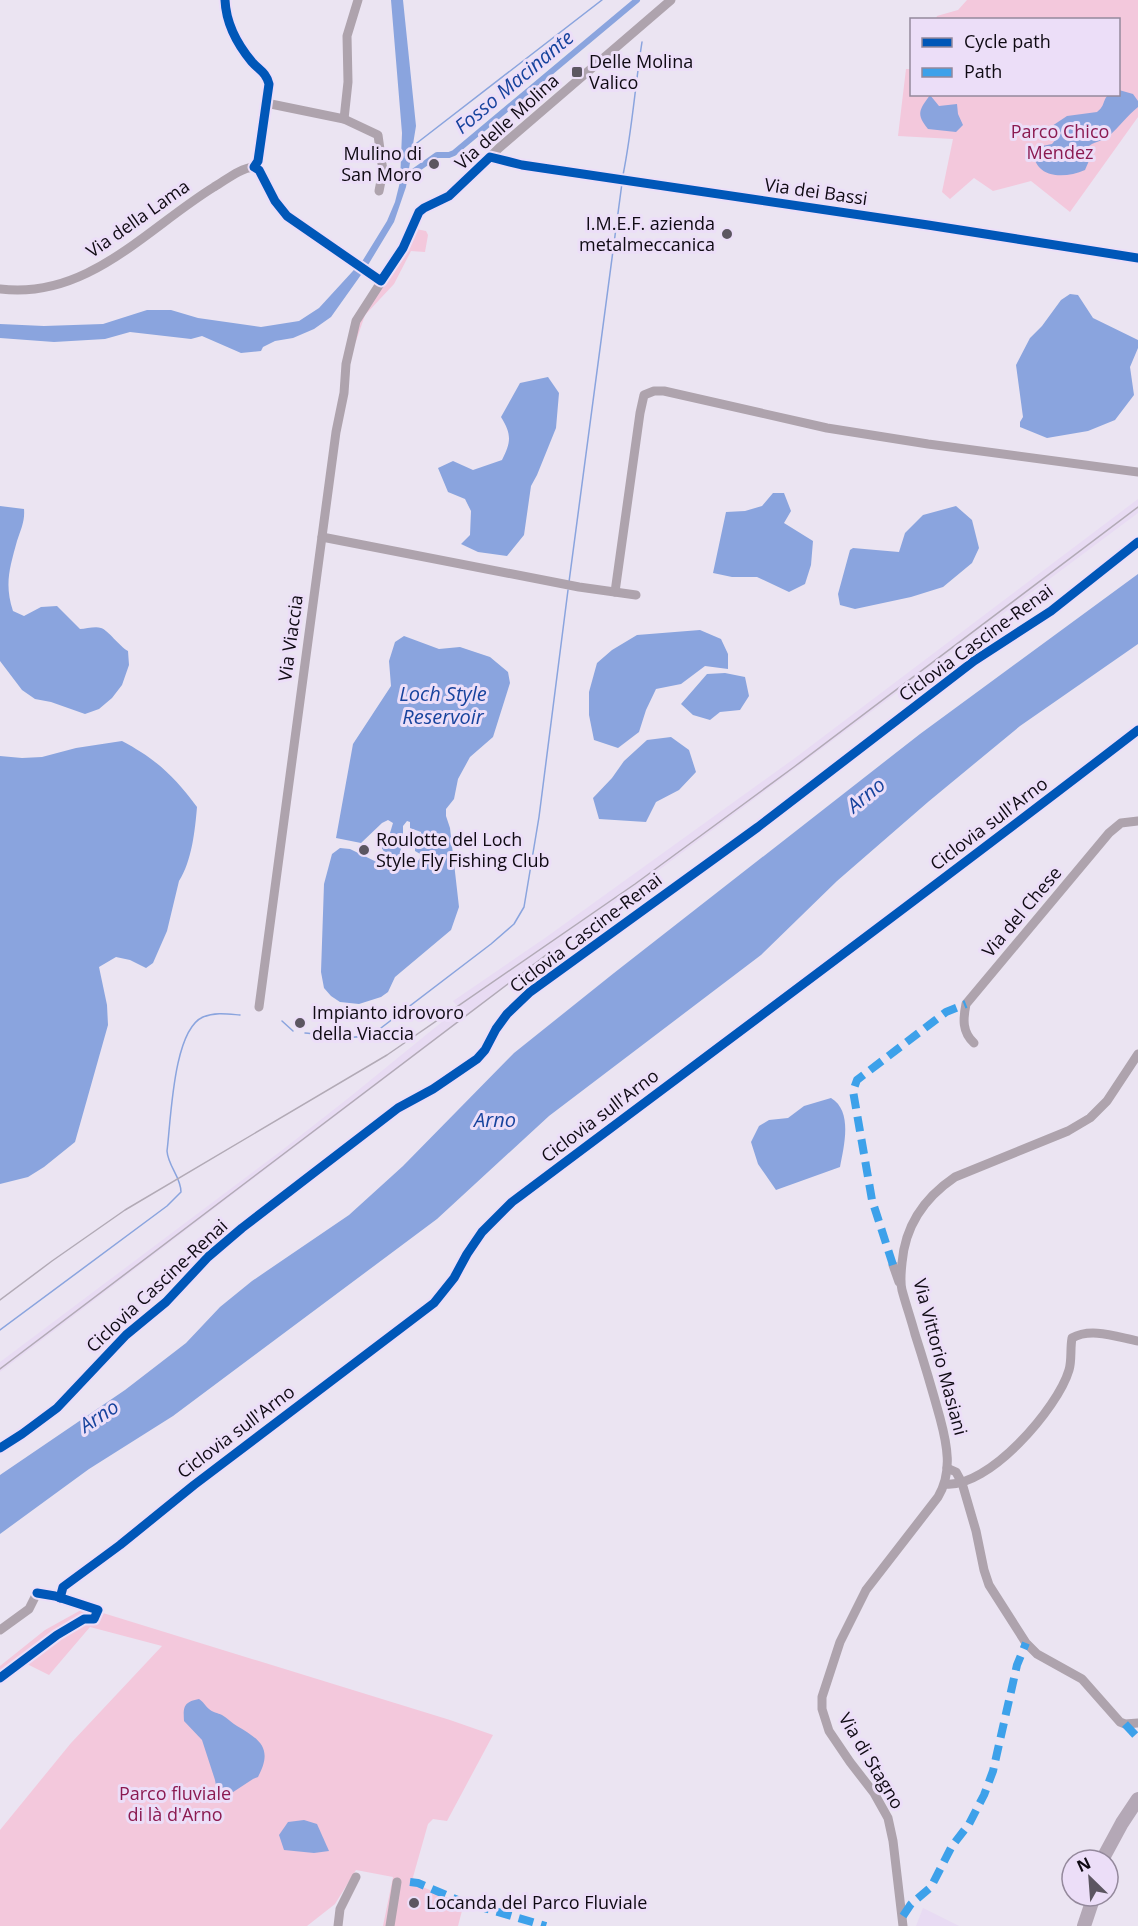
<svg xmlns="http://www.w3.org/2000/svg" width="1138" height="1926" font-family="'Open Sans',sans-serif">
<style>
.built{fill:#e8dbf3}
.green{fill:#f3c8dc}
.water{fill:#8aa4de}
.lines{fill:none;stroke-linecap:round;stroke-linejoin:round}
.stream{stroke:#8aa4de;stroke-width:1.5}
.canal{stroke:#8aa4de;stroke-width:6}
.minor{stroke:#aea3ad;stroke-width:9}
.highway{stroke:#b4a8b6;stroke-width:14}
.rail{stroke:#b2aab6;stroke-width:1.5}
.quiet{stroke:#3da1ea;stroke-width:8;stroke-dasharray:15 8;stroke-linecap:butt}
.cycleway-casing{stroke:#ecdef8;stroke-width:13}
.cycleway{stroke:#0057b8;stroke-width:9}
.poi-dot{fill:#5c5661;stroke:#ecdef8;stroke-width:2}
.labels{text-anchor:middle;stroke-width:6;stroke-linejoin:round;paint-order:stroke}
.poi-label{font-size:18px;fill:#0f0a13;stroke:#ecdef8;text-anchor:start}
.street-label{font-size:18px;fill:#0f0a13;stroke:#ecdef8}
.park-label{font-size:18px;fill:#8b1a51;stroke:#ecdef8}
.water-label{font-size:20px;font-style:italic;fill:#17439d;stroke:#ecdef8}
</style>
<rect width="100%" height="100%" fill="#ebe4f2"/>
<g class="built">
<polygon points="1138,499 1138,513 628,893 0,1372 0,1362 281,1151 351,1096 459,1008 453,1001 545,938 795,758"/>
<polygon points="923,1908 959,1926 916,1926"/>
</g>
<g class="green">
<polygon points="967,0 1138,0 1138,117 1070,212 1031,181 993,191 974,178 950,199 942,192 953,139 898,136 906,69 911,69 912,94 1118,94 1118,20 936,19 937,16 958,10"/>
<polygon points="416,229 426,231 428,235 425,252 411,251 394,284 365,315 355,344 359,321"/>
<path d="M81 1610 103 1613 450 1720 493 1735 447 1821 433 1819 428 1824 413 1877 415 1884C432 1890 447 1899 464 1903L458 1926H383L393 1877 356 1870 335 1904 307 1926H0V1830L71 1743 162 1646 90 1627 49 1675 25 1663 0 1684V1666L45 1630Z"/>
</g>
<g class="water">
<polygon points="391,0 403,0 416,126 406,187 394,222 368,265 331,317 314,329 293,338 275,341 263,347 261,351 241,353 202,336 191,339 130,332 105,339 54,342 0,338 0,324 44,326 103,324 147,310 171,310 198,318 261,327 299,321 319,308 363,260 387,221 395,202 400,182 402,133"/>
<path d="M1119 90 1133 94 1138 101V107C1127 116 1119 127 1109 136 1102 142 1093 141 1087 148L1091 156 1085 170C1064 179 1035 179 1033 151L1037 147 1052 144 1061 133 1059 131 1049 133 1046 130 1067 116 1097 112C1109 103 1099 94 1118 94Z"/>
<path d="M930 95 939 106 957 104 958 114 963 125 956 132 928 129C916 114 919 110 930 95Z"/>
<polygon points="1070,294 1078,295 1093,318 1138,340 1138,348 1130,367 1134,395 1115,420 1088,431 1047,438 1020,427 1020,422 1023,417 1016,365 1030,338 1042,326 1061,300"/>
<path d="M548 377 559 393 556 428 537 475 531 486 524 535 507 556 478 552 461 544 470 535 471 511 465 499 448 492 438 468 453 461 473 470 502 460C511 442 512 435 501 417L520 383Z"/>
<polygon points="773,493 784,493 791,511 784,523 813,541 811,565 805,584 789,592 757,577 732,577 713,573 726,512 745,511 762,506"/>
<path d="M0 506 24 509C25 521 21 529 17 541 10 567 4 584 13 611L24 616 41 607 57 606 80 629C86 629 95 626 101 628 108 630 119 646 128 651L129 665 122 685 112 698 99 709 85 714 51 702 35 699 22 690 0 661Z"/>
<polygon points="956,506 972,520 979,548 972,563 943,587 911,597 855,609 840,605 838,594 850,550 853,548 899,552 905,533 923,515"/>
<polygon points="1138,574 1138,644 1020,726 928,802 837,881 761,955 549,1116 437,1219 173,1416 89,1469 0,1534 0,1475 125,1390 186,1343 220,1307 252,1281 349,1215 403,1166 514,1053 614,973 920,734"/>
<polygon points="700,630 721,639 728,654 728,669 705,666 681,684 656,689 646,710 639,732 618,748 594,740 589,715 589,692 597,663 612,650 637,635"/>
<polygon points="404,636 439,649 460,647 490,657 508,672 510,683 493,737 470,757 458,779 454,799 446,809 446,816 450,828 459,907 451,930 395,977 388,992 381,997 359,1004 340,1002 331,996 324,988 321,972 324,884 332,854 340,848 350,849 391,869 395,866 396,861 387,856 381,847 386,837 390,846 395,847 398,841 403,843 400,852 418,861 422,855 415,851 415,846 418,843 426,846 425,842 421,838 421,832 410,828 410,822 407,821 403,826 403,841 394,837 390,833 393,823 388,820 382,823 361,843 336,838 353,744 391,686 389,661 395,642"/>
<polygon points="725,673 745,677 749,696 740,710 720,712 710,720 693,715 681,704 707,674"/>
<polygon points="671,737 689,750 696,772 679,790 656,802 646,822 599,819 593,798 612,778 624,761 647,740"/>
<path d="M122 741C156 759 174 776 197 807 195 830 192 861 179 881L167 931 153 963 146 968 130 960 116 957 99 967 107 1005 108 1025 75 1142 44 1167 28 1177 0 1184V756L22 758 42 757 76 748Z"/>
<path d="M831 1098C853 1111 844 1146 840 1167L776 1190 758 1164 751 1142 759 1126 769 1120 788 1118 804 1106Z"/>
<path d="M199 1699C204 1702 205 1706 209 1709 212 1712 218 1713 222 1715 227 1718 232 1723 237 1726 261 1740 273 1749 258 1777L253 1779 221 1800 218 1797 215 1780 202 1740 184 1721C183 1706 184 1702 199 1699Z"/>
<polygon points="304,1820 317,1824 329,1851 314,1853 284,1850 279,1835 288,1822"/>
</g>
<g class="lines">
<g class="stream">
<polyline points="413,146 602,0"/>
<path d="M623 175C632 131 635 86 642 42"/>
<polyline points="569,582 622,183"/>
<polyline points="282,1021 293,1031"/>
<path d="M305 1033C329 1035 354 1043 377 1031L491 944 514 924 524 907 539 817 568 590"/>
<path d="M0 1330 167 1206 181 1192C181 1177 168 1166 167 1151 171 1120 173 1030 203 1017 215 1012 228 1014 240 1015"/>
</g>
<polyline class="canal" points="406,177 437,155 449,155 454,153 637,0"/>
<g class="minor">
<path d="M225 0C226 23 237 44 252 62 259 70 266 72 269 84L258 161 254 167"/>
<polyline points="266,103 344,119 378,135 383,171 379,191"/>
<polyline points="344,119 348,82 347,36 358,0"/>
<polyline points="490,157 522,165 928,225 1138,258"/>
<polyline points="254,167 259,170 275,201 287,216 381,281"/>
<path d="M0 289C87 300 146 229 214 187 226 180 240 168 254 167"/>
<polyline points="322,537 579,587 636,595"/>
<polyline points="615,592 640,413 644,395 654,391 664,391 827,428 928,444 1138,472"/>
<polyline points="259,1007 336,432 344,393 346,364 356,321 403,248 419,212 424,208 443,200 454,192 499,148 671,0"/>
<path d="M974 1043C962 1032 963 1019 966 1004L1109 833 1121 823 1138 821"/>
<polyline points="893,1265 899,1282"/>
<polyline points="947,1468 956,1472 962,1483 976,1531 984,1570 989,1585 1026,1643 1037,1654 1082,1679 1120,1722 1125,1724 1138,1723"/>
<path d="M945 1484C988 1489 1058 1408 1069 1370 1072 1360 1070 1349 1072 1338 1091 1327 1117 1337 1138 1341"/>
<polyline points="0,1630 29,1609 37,1593"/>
<polyline points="338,1926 340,1909 356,1877"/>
<polyline points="390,1926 397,1882"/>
<path d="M903 1926 893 1841 888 1818 874 1793 850 1762 829 1731 822 1709V1697L840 1642 866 1590 938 1497C953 1472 947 1444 940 1418 932 1389 924 1362 915 1334 911 1319 906 1305 902 1290 900 1282 901 1272 902 1263 905 1225 924 1198 955 1177L1068 1131 1090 1118 1107 1101 1138 1054"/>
</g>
<g class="highway">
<polyline points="1102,1860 1122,1823 1138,1799"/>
<polyline points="1084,1926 1094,1896"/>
</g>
<g class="rail">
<polyline points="0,1300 52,1261 125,1210 387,1055 635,884 794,767 1138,507"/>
<polyline points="0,1369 550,952"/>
</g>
<g class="quiet">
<polyline points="893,1265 872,1200 853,1091 857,1080 946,1012 966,1004"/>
<polyline points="1125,1724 1138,1738"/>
<polyline points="410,1882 418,1883 460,1901 546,1926"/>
<polyline points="903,1916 911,1904 931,1887 952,1846 969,1824 984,1795 993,1771 1017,1665 1026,1643"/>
</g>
<g class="cycleway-casing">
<g id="cycleway">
<path d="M225 0C226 23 237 44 252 62 259 70 266 72 269 84L258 161 254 167 259 170 275 201 287 216 381 281 403 248 419 212 424 208 449 196 490 157 522 165 928 225 1138 258"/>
<polyline points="0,1448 22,1434 57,1408 126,1335 166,1302 208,1257 242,1228 398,1108 433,1089 477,1059 485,1050 496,1029 507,1014 530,992 758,827 974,661 1051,611 1138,542"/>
<path d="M60 1598 63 1587 120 1545 194 1485 434 1303 454 1278 467 1254 482 1232 512 1202C721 1045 931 890 1138 730"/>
<polyline points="0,1678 57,1635 84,1619 94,1619 98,1610 55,1596 37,1593"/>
</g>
</g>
<use href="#cycleway" class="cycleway"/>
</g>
<g class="poi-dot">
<rect x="571" y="66" width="12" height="12" rx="3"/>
<circle cx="434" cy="164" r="6"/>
<circle cx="727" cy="234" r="6"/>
<circle cx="364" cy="850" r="6"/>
<circle cx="300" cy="1023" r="6"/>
<circle cx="414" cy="1903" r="6"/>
</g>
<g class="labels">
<g class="poi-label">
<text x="589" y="68">Delle Molina<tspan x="589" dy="21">Valico</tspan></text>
<text x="422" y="160" text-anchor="end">Mulino di<tspan x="422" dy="21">San Moro</tspan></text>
<text x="715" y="230" text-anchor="end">I.M.E.F. azienda<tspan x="715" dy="21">metalmeccanica</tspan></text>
<text x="376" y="846">Roulotte del Loch<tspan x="376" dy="21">Style Fly Fishing Club</tspan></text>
<text x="312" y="1019">Impianto idrovoro<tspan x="312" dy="21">della Viaccia</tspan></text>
<text x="426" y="1909">Locanda del Parco Fluviale</text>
</g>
<g class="street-label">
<text transform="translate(507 122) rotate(-42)" y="6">Via delle Molina</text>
<text transform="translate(816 192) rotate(8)" y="6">Via dei Bassi</text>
<text transform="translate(138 219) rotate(-35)" y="6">Via della Lama</text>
<text transform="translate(291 638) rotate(-82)" y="6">Via Viaccia</text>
<text transform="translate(976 643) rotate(-36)" y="6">Ciclovia Cascine-Renai</text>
<text transform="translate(989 824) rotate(-37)" y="6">Ciclovia sull'Arno</text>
<text transform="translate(1022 912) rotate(-50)" y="6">Via del Chese</text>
<text transform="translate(586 933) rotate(-37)" y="6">Ciclovia Cascine-Renai</text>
<text transform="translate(600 1116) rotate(-37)" y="6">Ciclovia sull'Arno</text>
<text transform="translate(157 1286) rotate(-43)" y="6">Ciclovia Cascine-Renai</text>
<text transform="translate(940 1357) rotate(75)" y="6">Via Vittorio Masiani</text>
<text transform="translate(236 1432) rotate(-37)" y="6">Ciclovia sull'Arno</text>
<text transform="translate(871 1761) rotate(59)" y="6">Via di Stagno</text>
</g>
<g class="park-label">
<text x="1060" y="138">Parco Chico<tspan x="1060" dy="21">Mendez</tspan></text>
<text x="175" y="1800">Parco fluviale<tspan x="175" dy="21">di là d'Arno</tspan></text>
</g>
<g class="water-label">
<text transform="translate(514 82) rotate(-40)" y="7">Fosso Macinante</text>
<text x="443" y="701">Loch Style<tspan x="443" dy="23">Reservoir</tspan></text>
<text transform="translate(866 795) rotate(-39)" y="7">Arno</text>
<text x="495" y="1127">Arno</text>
<text transform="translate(99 1416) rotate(-33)" y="7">Arno</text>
</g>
</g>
<rect x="910" y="18" width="210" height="78" fill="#ecdef8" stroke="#94899c" stroke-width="1.5"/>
<rect x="922" y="38" width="30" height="9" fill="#0057b8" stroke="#94899c" stroke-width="1.5"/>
<text x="964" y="48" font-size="18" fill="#0f0a13">Cycle path</text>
<rect x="922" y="68" width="30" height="9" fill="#3da1ea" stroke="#94899c" stroke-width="1.5"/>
<text x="964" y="78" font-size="18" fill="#0f0a13">Path</text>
<g transform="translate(1090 1878) rotate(335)"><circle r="28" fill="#ecdef8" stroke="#94899c" stroke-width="1.5"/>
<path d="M0-4.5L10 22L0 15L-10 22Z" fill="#5c5661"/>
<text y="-9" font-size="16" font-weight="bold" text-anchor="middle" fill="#0f0a13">N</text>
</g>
</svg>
